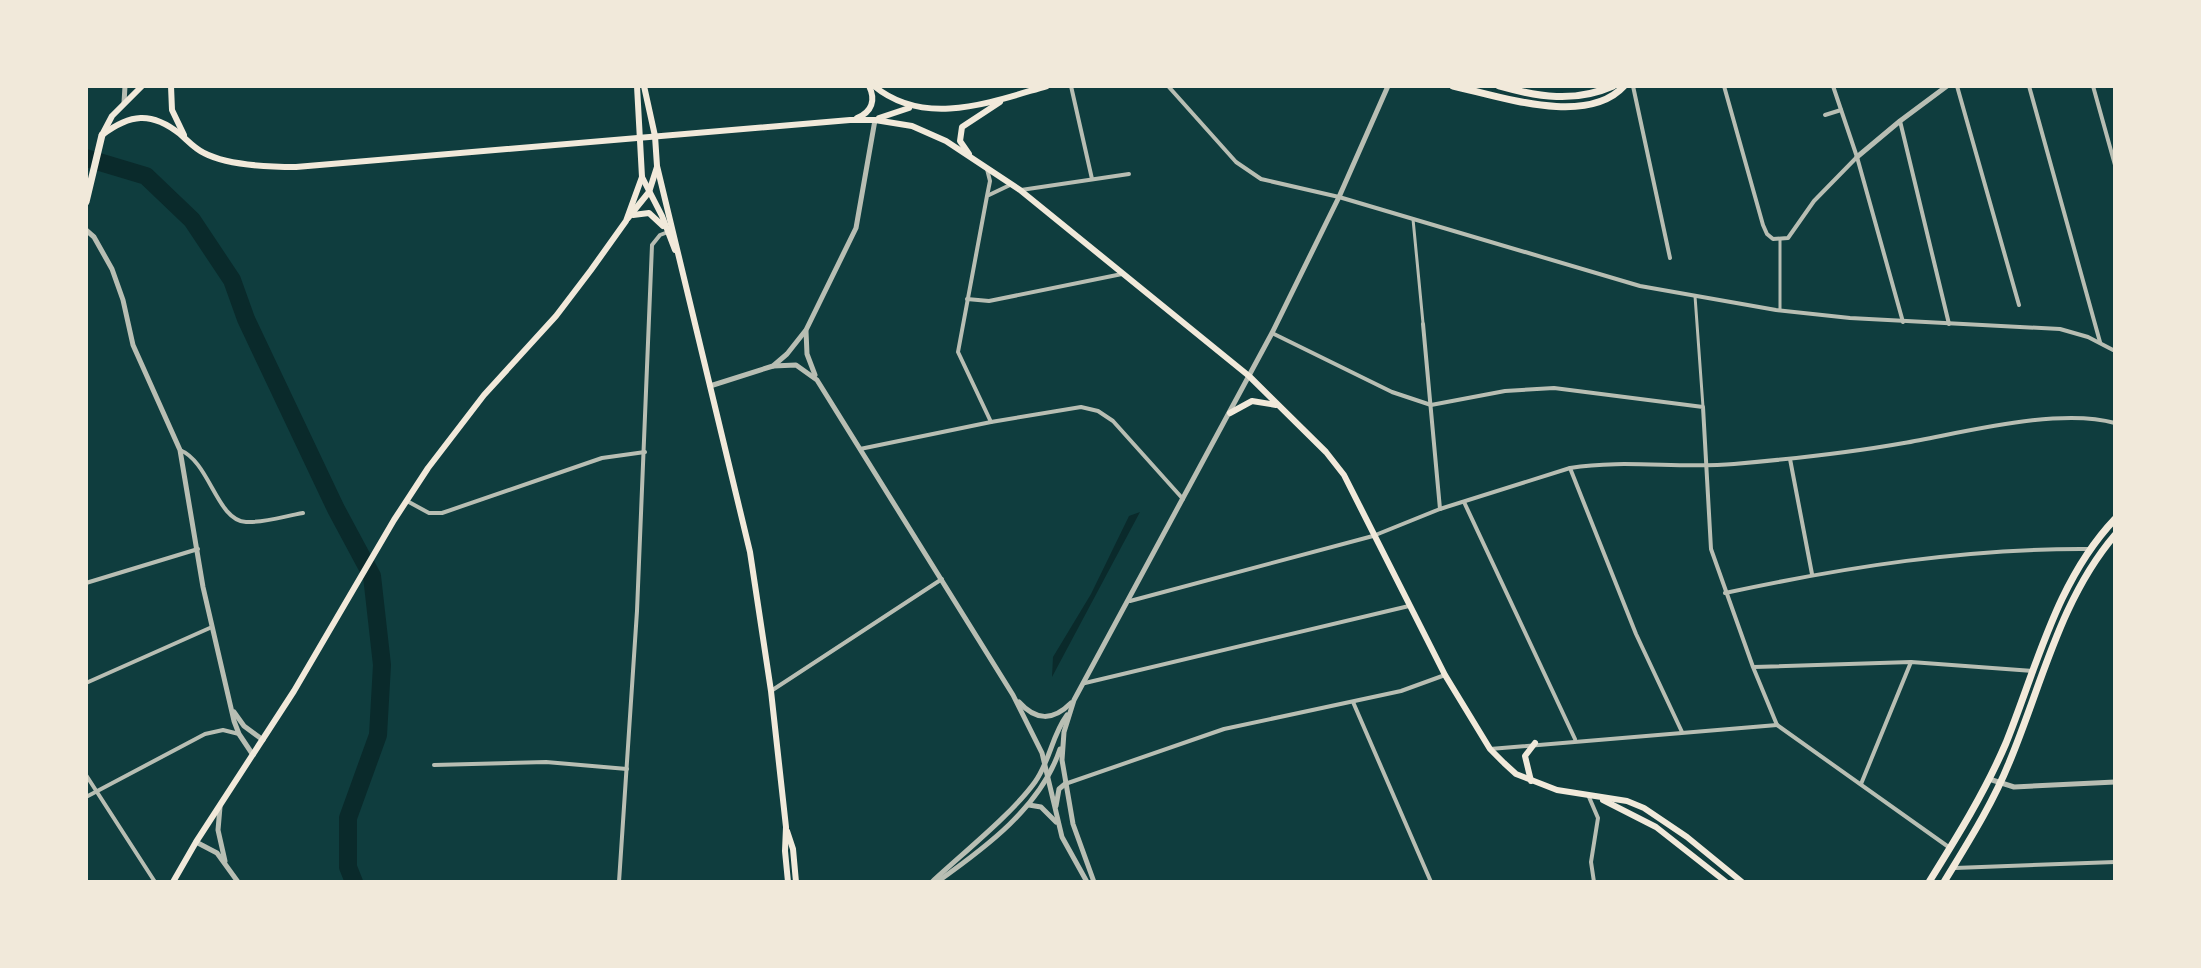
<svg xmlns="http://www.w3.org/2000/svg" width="2201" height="968" font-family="'DejaVu Sans',sans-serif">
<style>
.water{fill:#0a2a2b}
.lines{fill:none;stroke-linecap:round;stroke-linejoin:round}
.river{stroke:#0a2a2b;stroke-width:18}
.pedestrian{stroke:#b8beb3;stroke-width:3}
.minor{stroke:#b8beb3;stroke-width:4}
.tertiary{stroke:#b8beb3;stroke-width:5}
.secondary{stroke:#f1e9da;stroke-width:6}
.primary{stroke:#f1e9da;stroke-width:7}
</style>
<rect width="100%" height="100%" fill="#0f3d3e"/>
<polygon class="water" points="1140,512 1052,677 1053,657 1091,594 1129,516"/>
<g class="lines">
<polyline class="river" points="86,158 146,176 192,220 232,280 246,319 336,509 372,576 382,665 378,735 348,818 348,867 354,882"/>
<g class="pedestrian">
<polyline points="1413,219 1423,323"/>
<polyline points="1695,296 1703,407"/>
<polyline points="1780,309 1780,240"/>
</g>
<g class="minor">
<polyline points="1071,86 1092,179"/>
<polyline points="1168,86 1236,162 1261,179 1339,197 1640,286 1776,310 1850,318 2060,329 2088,337 2115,351"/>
<polyline points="1633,86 1670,258"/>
<polyline points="1724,86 1763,225 1767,234 1773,239 1788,238 1814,201 1857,157"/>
<polyline points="1833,86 1857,157 1903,322"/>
<polyline points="1957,86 2019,305"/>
<polyline points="2029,86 2100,342"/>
<polyline points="2093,86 2115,165"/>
<polyline points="1825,115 1841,110"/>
<polyline points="1900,121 1949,324"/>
<polyline points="987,169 990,181 987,196 958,352 991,422"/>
<polyline points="1021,190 1129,174"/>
<polyline points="989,195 1010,185"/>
<polyline points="967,299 989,301 1122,274"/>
<polyline points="1423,324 1440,509"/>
<polyline points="1272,333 1392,392 1431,405 1505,391 1554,388 1703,407 1711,549 1753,667 1777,725"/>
<polyline points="860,449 991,422 1081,407 1098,411 1113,421 1183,499"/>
<path d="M180 450C210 462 217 521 246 522 264 523 285 516 303 513"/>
<polyline points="1790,459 1812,574"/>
<polyline points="1570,468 1636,634 1682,732"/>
<polyline points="407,501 429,513 442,513 602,458 645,452"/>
<polyline points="1464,502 1575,739"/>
<polyline points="86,583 198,549"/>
<path d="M1725 593C1846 567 1966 548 2090 549"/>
<path d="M1130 601 1373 536 1440 509 1570 468C1624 459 1680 469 1734 464 1791 459 1848 453 1904 443 1962 433 2058 407 2115 423"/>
<polyline points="1754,667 1911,662 2033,671"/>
<polyline points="86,683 212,627"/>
<polyline points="1085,683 1409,606"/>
<polyline points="771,691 942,579"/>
<polyline points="1353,702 1431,882"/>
<polyline points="1777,725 1950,848"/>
<polyline points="1490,749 1777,725"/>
<polyline points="434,765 546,762 627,769"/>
<polyline points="86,775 155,882"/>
<polyline points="1065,784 1224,729 1401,691 1445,675"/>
<polyline points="1861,784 1911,662"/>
<polyline points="86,797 205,734 223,730 239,734"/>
<polyline points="1589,797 1598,818 1591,862 1594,882"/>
<polyline points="1955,868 2115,862"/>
<polyline points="619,882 637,611 652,245 660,235 668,232"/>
</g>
<g class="tertiary">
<polyline points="124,103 125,86"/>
<polyline points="1857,157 1900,121 1947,86"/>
<polyline points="86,230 94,237 112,269 123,300 133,345 180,450 203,587 234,721 239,734 253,755"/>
<polyline points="806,331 807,354 815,375"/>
<polyline points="773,366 796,365 817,380 1013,695 1042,753 1062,837 1087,882"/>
<polyline points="710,386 773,366 787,354 806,330 856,228 875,120"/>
<path d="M1019 702C1036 721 1053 721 1071 703"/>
<polyline points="234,712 244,726 263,740"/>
<polyline points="1989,779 2014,787 2115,782"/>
<polyline points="1029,805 1041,807 1056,822"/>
<polyline points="1056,806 1059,789 1065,784"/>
<polyline points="220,807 218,830 225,861"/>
<polyline points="196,842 217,853 238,882"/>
<path d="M932 882C963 853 1011 815 1035 782 1050 761 1052 735 1067 715"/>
<path d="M937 882C985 848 1041 807 1060 749"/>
<polyline points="1094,882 1073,824 1062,760 1064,732 1074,700 1272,333 1339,197 1388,86"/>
</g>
<g class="secondary">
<polyline points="171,86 172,110 184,135"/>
<polyline points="637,86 642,177 662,216 675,250"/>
<polyline points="644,86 655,136 657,166 750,552 771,691 786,827 785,851 788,882"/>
<path d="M874 86C925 128 991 102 1047 86"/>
<path d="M857 118C872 112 876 100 869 86"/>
<polyline points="879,118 909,108"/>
<path d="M102 135C130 114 151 111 180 134 188 141 195 149 204 153 227 165 270 167 296 167L850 120H875L912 126 946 141 1020 190 1249 376 1326 452 1344 475 1445 675 1490 749 1504 763 1516 774 1557 790 1627 801 1644 808 1687 837 1742 882"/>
<polyline points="102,135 112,116 142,86"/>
<polyline points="969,154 960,141 962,127 1000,102"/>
<polyline points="633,215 649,213 663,226"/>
<polyline points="628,218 649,192 657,167"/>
<polyline points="1230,413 1252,401 1276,405"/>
<polyline points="1531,781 1525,756 1535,743"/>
<polyline points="1603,800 1656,827 1726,882"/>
<polyline points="787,831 793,849 796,882"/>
<polyline points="173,882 196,842 294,691 394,520 428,468 484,395 556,316 591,270 626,221 642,177"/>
</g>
<g class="primary">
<path d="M1453 86C1499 96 1587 127 1624 86"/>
<path d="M1499 86C1538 97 1575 103 1613 86"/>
<polyline points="86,202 102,135"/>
<path d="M1929 882C1957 837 1985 792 2006 743 2037 666 2057 580 2115 519"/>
<path d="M1944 882C1967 844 1992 805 2009 763 2041 687 2060 599 2115 535"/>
</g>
</g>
<rect width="2201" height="968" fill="none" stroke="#f1e9da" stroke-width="176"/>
</svg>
